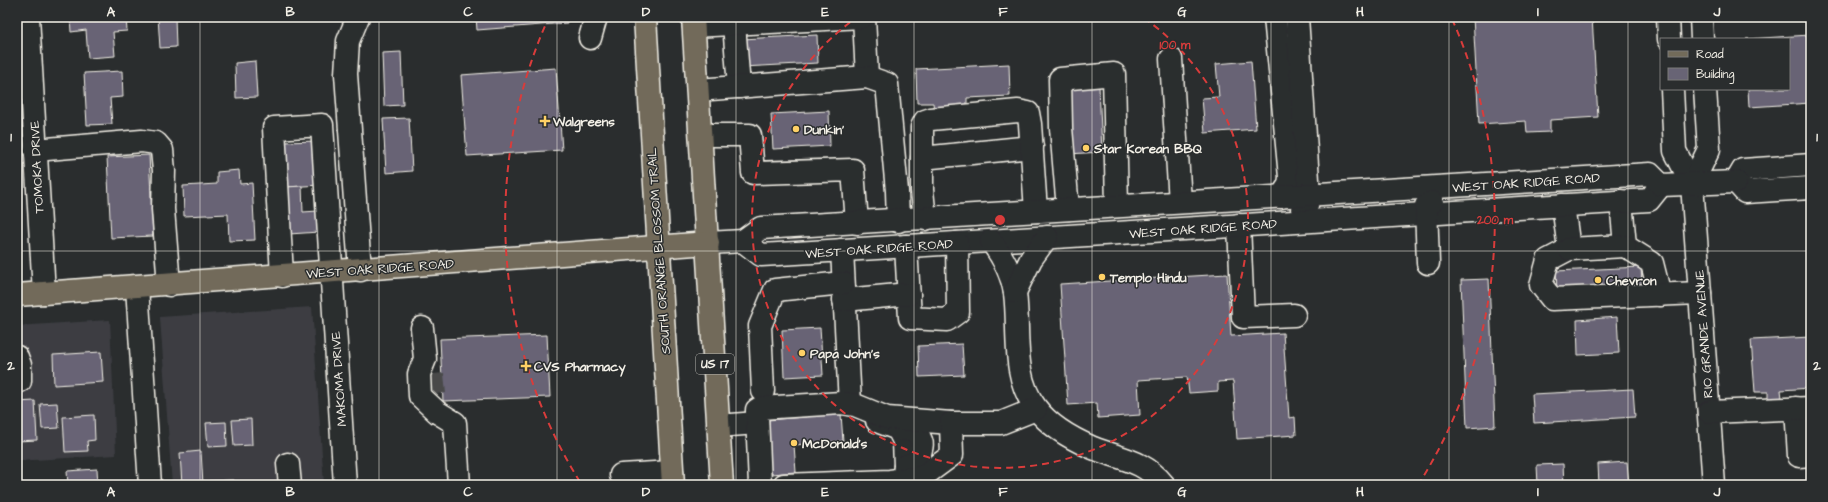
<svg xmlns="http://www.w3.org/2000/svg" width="1828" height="502" font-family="'Architects Daughter',sans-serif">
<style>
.built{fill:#3d3e43}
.building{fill:#686475;stroke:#f4f1e8}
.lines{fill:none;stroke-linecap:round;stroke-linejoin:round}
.minor-tunnel{stroke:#484a4a;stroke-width:22;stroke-dasharray:22 11;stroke-linecap:butt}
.minor-casing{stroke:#f4f1e8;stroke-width:25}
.major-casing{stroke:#f4f1e8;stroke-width:25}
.minor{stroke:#2a2d2e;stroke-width:22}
.major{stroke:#726b5a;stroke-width:22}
.grid{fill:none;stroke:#f4f1e8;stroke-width:1;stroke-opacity:0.55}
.ring{fill:none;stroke:#d93c3b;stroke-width:2;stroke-dasharray:7 5}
.poi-dot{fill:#ffd166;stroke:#2a2d2e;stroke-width:1.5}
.labels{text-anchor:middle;stroke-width:3;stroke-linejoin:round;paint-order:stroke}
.shield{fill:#2a2d2e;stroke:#b7b6b0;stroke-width:1}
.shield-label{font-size:12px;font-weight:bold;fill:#f4f1e8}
.poi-label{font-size:13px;font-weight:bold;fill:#f4f1e8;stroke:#2a2d2e;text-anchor:start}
.street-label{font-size:13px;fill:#f4f1e8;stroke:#2a2d2e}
.centre{fill:#d93c3b;stroke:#2a2d2e;stroke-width:2}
.ring-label{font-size:12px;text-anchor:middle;font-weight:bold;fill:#d93c3b;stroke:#2a2d2e;stroke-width:3;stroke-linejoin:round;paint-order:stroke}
.neatline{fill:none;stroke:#f4f1e8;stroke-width:1.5}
.grid-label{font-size:13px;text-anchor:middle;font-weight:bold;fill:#f4f1e8}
</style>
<rect width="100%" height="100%" fill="#2a2d2e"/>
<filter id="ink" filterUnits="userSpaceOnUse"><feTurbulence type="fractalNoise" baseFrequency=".025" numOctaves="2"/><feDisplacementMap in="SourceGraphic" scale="8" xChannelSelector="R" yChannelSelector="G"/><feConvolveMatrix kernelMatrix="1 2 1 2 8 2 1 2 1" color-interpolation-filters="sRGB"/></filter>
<g filter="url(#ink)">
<g class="built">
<polygon points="312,307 324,485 172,485 160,317"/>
<polygon points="110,320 116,455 17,461 17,326"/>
</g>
<g class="building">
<polygon points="70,17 126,17 127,31 113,32 115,56 88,58 86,30 71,32"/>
<polygon points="158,17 175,17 176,47 160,48"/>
<polygon points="476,17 566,17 567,23 477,30"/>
<polygon points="1473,17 1592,17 1598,117 1550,120 1550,132 1527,133 1526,121 1479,124"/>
<polygon points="817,35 818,63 743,67 742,39"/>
<polygon points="1810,35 1811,103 1749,107 1748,89 1789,89 1789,39 1746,39"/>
<polygon points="401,52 403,105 384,106 382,53"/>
<polygon points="255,61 257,97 236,98 235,63"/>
<polygon points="1251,61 1256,129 1205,133 1202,98 1219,97 1216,64"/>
<polygon points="1009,64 1010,96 967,98 967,109 934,111 933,103 917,103 916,69"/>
<polygon points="556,68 562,150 467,156 461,75"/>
<polygon points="122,71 123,97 110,98 112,124 87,125 84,73"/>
<polygon points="1099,87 1102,152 1068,154 1065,89"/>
<polygon points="829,111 830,146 773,149 771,114"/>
<polygon points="409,118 412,171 386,173 383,119"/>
<polygon points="319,141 321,185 286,187 284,142"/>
<polygon points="149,155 153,236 111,238 107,157"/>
<polygon points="239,170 240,184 252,183 255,240 229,241 228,214 184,216 183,186 217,184 217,172"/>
<polygon points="302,186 303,212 318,211 319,232 289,234 286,187"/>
<polygon points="1641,267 1642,287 1557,291 1556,271"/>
<polygon points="1227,274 1231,336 1283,333 1289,418 1295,417 1296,435 1237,439 1233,381 1218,382 1218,391 1189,393 1187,377 1138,380 1140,415 1098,418 1097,403 1068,405 1060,284"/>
<polygon points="1489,279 1495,426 1467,428 1461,280"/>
<polygon points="1617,317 1619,353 1578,355 1577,320"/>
<polygon points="820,328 823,375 784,377 782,330"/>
<polygon points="547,335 550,397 443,401 440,339"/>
<polygon points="1811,337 1811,388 1781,390 1782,398 1768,399 1768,392 1755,392 1751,340"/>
<polygon points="962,344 964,375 919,377 918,346"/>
<polygon points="101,352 103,382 54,385 53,355"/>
<polygon points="1633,389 1635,417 1534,423 1532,394"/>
<polygon points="35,401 37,440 17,441 17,402"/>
<polygon points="57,403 59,428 42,429 40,404"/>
<polygon points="841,414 843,441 794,445 796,472 771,474 767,420"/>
<polygon points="94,415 95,440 87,441 88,451 65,452 63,417"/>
<polygon points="251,419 252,445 234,446 232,420"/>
<polygon points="226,422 227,446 208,447 206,423"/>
<polygon points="201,451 203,485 182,485 180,453"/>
<polygon points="1627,462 1629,485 1599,485 1598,464"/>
<polygon points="1563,464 1564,485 1538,485 1537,465"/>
<polygon points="97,469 98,485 68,485 67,471"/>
<polygon points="234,480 234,485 209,485 209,481"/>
</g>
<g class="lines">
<polyline class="minor-tunnel" points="433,374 435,394"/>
<g class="minor-casing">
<g id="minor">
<polyline points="28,17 44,293"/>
<polyline points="358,17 348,41 346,74 360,270"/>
<polyline points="864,17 867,77"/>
<polyline points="1275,17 1290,177 1289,185 1281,197"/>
<polyline points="1297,17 1309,195 1307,205 1302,208"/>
<polyline points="1668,17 1669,39"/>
<polyline points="1701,17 1702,39"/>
<polyline points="734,24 739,87"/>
<polyline points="694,26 862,17"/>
<polyline points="590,38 596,17"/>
<polyline points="1171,59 1180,202"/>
<polyline points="1672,89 1675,151 1692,184 1714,485"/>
<polyline points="698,90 867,77 887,84 897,191 898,221"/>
<polyline points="701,135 750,135 753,173 853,170 857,223"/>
<polyline points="35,150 142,141 156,143 162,150 164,171 163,209 169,285"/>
<polyline points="922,158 1032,147"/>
<polyline points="1736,182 1743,170 1811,165"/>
<polyline points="1736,182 1745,192 1811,188"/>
<polyline points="1692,184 1709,149 1705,89"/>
<polyline points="1621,201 1625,246 1652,263 1660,295"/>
<polyline points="1563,205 1569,249 1548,260 1541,285 1552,299 1700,293"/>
<polyline points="1068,209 1061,128 1060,79 1114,74 1117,206"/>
<polyline points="925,219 922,190 922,127 925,121 931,119 1018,111 1028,113 1030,124 1036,211"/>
<polyline points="1239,225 1243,317 1294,315"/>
<polyline points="743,241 761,255 796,253 1649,200 1661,185"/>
<path d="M991 241C1003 257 1012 273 1015 293 1020 331 1011 376 1036 408 1050 427 1072 439 1093 448 1121 459 1144 460 1164 485"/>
<polyline points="708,243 743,241 761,228 1650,174 1661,185 1736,182"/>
<polyline points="906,246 910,318 947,320 958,312 957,243"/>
<polyline points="1569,249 1625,246"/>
<polyline points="842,250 850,404"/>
<polyline points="1428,263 1426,206 1432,202"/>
<polyline points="282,276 274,128 322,125 345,485"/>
<polyline points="137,287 150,485"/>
<polyline points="1015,292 1031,259 1047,237"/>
<polyline points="844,300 909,294"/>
<polyline points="422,328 425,359 419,374 420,396 437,412 455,423 459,485"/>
<polyline points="17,357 20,365 20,381 17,382"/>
<polyline points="763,391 760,326 775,290 843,283"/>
<polyline points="1796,408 1799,456 1811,455"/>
<polyline points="1709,412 1811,408"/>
<polyline points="877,421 898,429 904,441 905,466"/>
<polyline points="718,426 757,423"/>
<path d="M898 429 914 430C926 444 922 446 917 462L905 466 904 474"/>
<polyline points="288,464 290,485"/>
<polyline points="621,475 672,472"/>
<polyline points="760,485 757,415 757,410 760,408 841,403 855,405 887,418 951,423"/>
<polyline points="784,485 890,481 922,477 952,455 951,423 1001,423 1036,409"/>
</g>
</g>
<g class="major-casing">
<g id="major">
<polyline points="645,17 673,485"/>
<polyline points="693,17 722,485"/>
<polyline points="17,295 708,243"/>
</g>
</g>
<use href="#minor" class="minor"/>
<use href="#major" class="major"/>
</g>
</g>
<path class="grid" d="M200 17V485M379 17V485M557 17V485M736 17V485M914 17V485M1092 17V485M1271 17V485M1449 17V485M1628 17V485M17 251H1811"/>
<g class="ring">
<path d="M1144 18A248 248 0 1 1 856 18"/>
<path d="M580 482A495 495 0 0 1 548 19M1452 19A495 495 0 0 1 1420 482"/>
</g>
<g class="poi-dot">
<path d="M543 115h4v4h4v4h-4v4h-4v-4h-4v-4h4z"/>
<circle cx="796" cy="129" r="4"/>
<circle cx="1086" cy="148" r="4"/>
<circle cx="1102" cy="277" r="4"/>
<circle cx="1598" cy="280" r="4"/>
<circle cx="802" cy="353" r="4"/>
<path d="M524 360h4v4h4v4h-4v4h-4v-4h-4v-4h4z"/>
<circle cx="794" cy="443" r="4"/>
</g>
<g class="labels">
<rect class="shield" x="696" y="354" width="38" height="20" rx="3"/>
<g class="shield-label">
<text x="715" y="368">US 17</text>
</g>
<g class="poi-label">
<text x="553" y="126">Walgreens</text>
<text x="804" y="134">Dunkin'</text>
<text x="1094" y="153">Star Korean BBQ</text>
<text x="1110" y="282">Templo Hindu</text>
<text x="1606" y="285">Chevron</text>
<text x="810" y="358">Papa John's</text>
<text x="534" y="371">CVS Pharmacy</text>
<text x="802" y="448">McDonald's</text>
</g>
<g class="street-label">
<text transform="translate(36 167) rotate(-93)" y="5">TOMOKA DRIVE</text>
<text transform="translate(1526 182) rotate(-4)" y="5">WEST OAK RIDGE ROAD</text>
<text transform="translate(1203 228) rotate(-4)" y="5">WEST OAK RIDGE ROAD</text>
<text transform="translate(879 248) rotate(-4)" y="5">WEST OAK RIDGE ROAD</text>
<text transform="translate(658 251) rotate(-94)" y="5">SOUTH ORANGE BLOSSOM TRAIL</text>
<text transform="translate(380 268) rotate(-4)" y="5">WEST OAK RIDGE ROAD</text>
<text transform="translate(1703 334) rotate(-94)" y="5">RIO GRANDE AVENUE</text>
<text transform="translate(338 379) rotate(-94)" y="5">MAKOMA DRIVE</text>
</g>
</g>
<circle cx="1000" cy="220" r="6" class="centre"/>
<g class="ring-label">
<text x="1175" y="49">100 m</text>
<text x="1495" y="224">200 m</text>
</g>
<rect width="1828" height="502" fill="none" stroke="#2a2d2e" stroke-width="44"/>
<rect x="1660" y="38" width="130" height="52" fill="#2a2d2e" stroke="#7b7b78"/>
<rect x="1668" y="51" width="20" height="6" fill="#726b5a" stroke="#7b7b78"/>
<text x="1696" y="58" font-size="12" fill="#f4f1e8">Road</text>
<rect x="1668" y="68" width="20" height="12" fill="#686475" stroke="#7b7b78"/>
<text x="1696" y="78" font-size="12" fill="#f4f1e8">Building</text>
<rect x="22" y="22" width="1784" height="458" class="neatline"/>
<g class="grid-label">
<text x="111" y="16">A</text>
<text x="290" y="16">B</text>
<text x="468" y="16">C</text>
<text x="646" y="16">D</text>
<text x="825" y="16">E</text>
<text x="1003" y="16">F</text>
<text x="1182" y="16">G</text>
<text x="1360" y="16">H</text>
<text x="1538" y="16">I</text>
<text x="1717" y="16">J</text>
<text x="11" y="141">1</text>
<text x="1817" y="141">1</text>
<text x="11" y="370">2</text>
<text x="1817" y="370">2</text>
<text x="111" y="496">A</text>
<text x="290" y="496">B</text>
<text x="468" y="496">C</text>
<text x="646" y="496">D</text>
<text x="825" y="496">E</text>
<text x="1003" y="496">F</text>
<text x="1182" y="496">G</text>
<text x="1360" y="496">H</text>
<text x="1538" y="496">I</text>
<text x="1717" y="496">J</text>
</g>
</svg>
